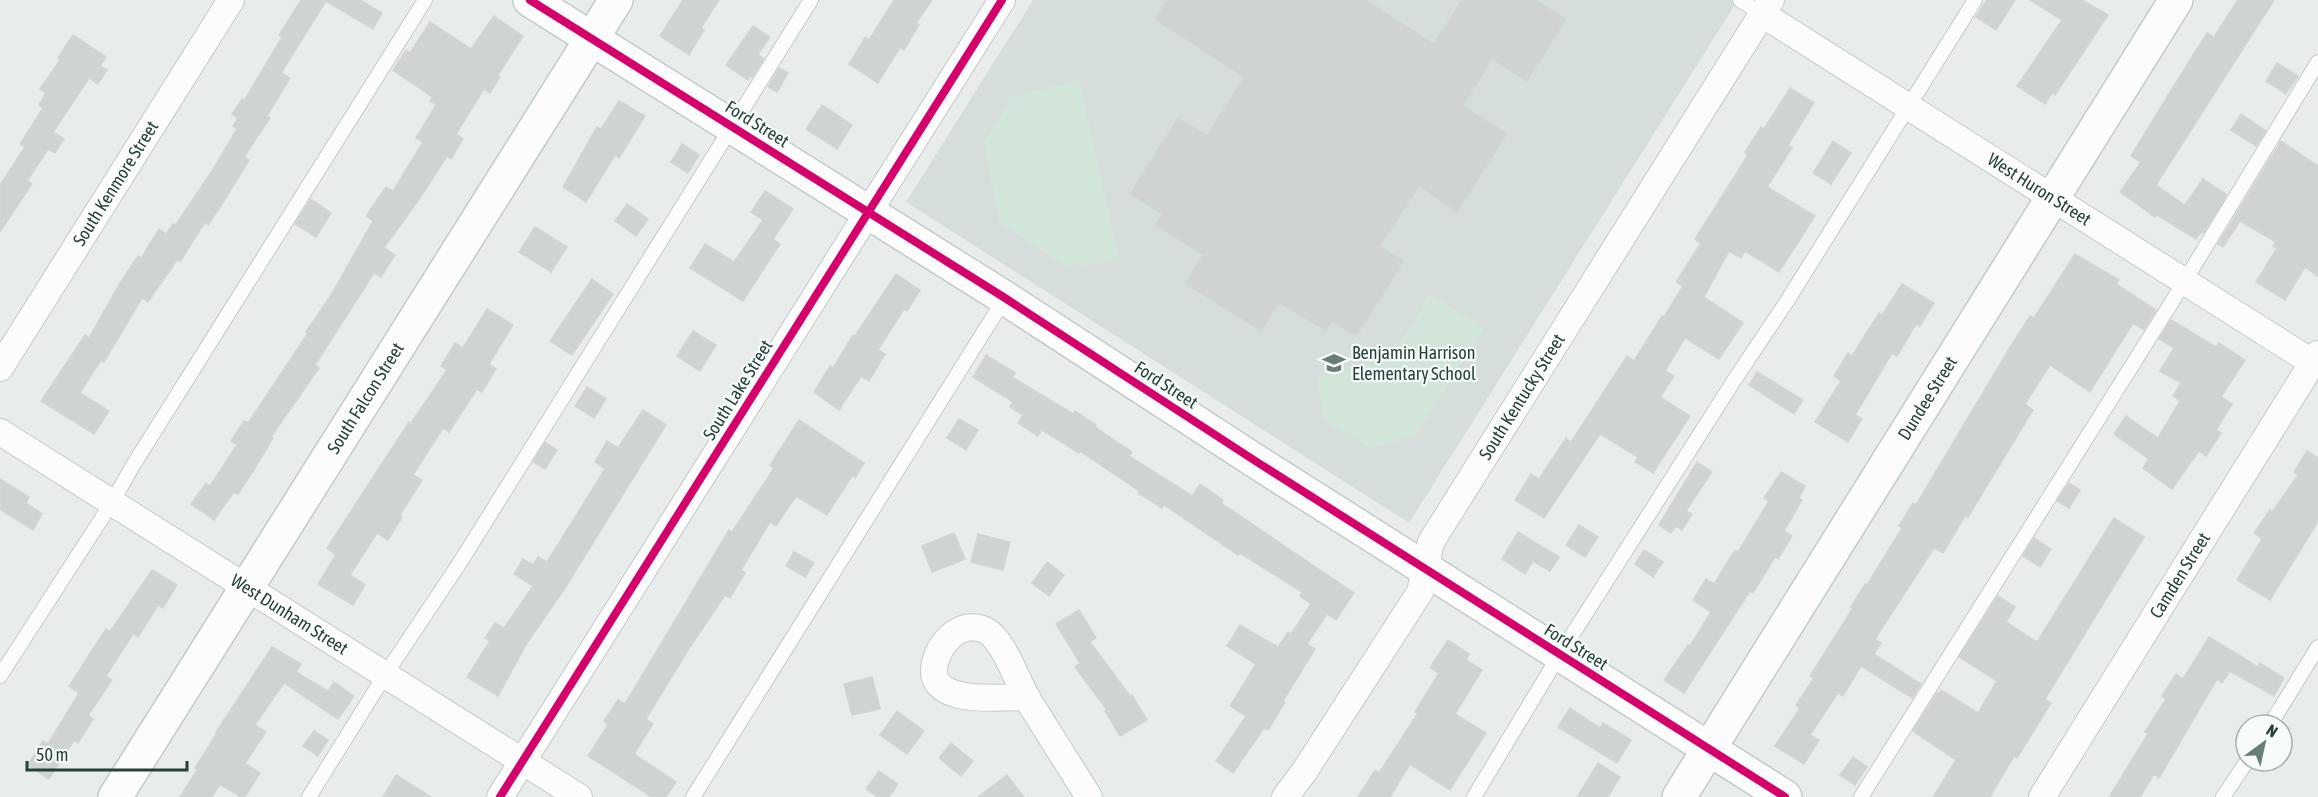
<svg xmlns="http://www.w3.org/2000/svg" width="2318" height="797" font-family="'Asap Condensed',sans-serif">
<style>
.built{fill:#d6dedb}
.green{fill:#d1e6d8}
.building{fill:#cfd4d2;stroke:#d1d6d4;stroke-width:1.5}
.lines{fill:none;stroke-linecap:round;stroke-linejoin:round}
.lane-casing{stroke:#c5cac8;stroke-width:16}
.street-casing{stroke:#c5cac8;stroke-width:28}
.secondary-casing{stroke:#c3cbc8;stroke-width:36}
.lane{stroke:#fcfcfc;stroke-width:14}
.street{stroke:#fcfcfc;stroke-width:26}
.secondary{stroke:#fcfcfc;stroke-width:33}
.cycleway-casing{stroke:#f7fbf9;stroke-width:11}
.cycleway{stroke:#d6006c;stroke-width:8}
.labels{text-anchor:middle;stroke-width:4.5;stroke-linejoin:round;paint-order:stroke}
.street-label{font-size:18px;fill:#24423a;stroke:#f7fbf9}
.poi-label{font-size:18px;fill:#24423a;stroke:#f7fbf9;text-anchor:start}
</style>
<rect width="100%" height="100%" fill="#e8edeb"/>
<polygon class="built" points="1033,0 1738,0 1409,523 906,202"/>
<g class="green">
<polygon points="1079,81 1119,258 1067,268 999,221 984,143 1013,96"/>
<path d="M1429 294 1484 328 1415 436 1370 448 1324 420 1316 376C1341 370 1379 367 1397 346 1410 331 1419 311 1429 294Z"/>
</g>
<g class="building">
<polygon points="301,0 360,0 382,13 373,29 326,1 281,73 290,78 267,116 270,118 244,157 249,160 224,201 208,225 205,222 180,262 177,260 148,302 142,298 104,362 101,360 80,393 109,411 94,434 41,401 85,335 89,338 120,283 138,256 141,258 159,229 166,234 173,224 175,226 212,171 237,129 233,126 238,118 232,114 242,99 244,101 282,37 279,35"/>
<polygon points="683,0 719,0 701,28 704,30 689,55 660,36"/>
<polygon points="894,0 932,0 916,23 919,25 904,50 900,47 878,83 849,64 865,38 869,40"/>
<polygon points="1167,0 1365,0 1434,44 1462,0 1536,0 1566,19 1527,81 1492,59 1463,106 1507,134 1457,212 1419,186 1380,246 1404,261 1356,336 1332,321 1326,331 1279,302 1261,331 1185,283 1203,255 1156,225 1162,214 1130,194 1178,118 1207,136 1244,77 1155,19"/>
<polygon points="1987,0 2015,0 1996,30 1976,17"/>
<polygon points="2030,0 2082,0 2108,15 2055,95 2052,93 2045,104 2017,86 2062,20"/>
<polygon points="2238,0 2274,0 2156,185 2185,205 2203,179 2227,195 2203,233 2201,232 2196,239 2157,215 2155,217 2120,192 2141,162 2131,156 2172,89 2207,33 2214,37"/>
<polygon points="494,16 523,36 498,75 500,77 490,93 484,89 456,134 463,139 451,159 447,156 422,195 384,248 395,255 381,277 374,273 315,365 319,368 271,437 273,438 255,468 238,494 234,492 214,520 191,504 206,483 210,486 237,445 231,441 244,421 248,423 308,333 306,332 331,295 373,221 366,216 386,187 393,191 423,142 416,138 436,105 430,101 432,97 393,70 406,50 410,53 430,22 471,49"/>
<polygon points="753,26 770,37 758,55 764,59 752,77 750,76 748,80 726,65"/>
<polygon points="73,35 106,57 100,66 107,70 98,84 89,78 53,132 64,139 55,153 48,149 27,181 32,184 0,232 0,185 25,147 20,144 43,108 39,105 46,93 40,89 60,60 58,58"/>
<polygon points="2277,63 2298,76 2286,94 2266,81"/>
<polygon points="779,68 788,73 777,92 768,87"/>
<polygon points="1790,88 1814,103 1788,145 1792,148 1767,187 1815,216 1779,272 1745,251 1741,258 1729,251 1704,297 1743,323 1719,359 1685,338 1665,371 1674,376 1660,397 1690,416 1653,473 1635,462 1638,457 1600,434 1544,518 1515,500 1531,474 1539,479 1566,438 1571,442 1627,356 1634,361 1662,316 1664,317 1683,286 1676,282 1701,243 1695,239 1748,155 1745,152 1761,127 1764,129"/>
<polygon points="619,101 645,116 619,158 615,155 586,202 563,187 597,127 601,129"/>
<polygon points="822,105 852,125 837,149 806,129"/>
<polygon points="2241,114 2266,131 2256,146 2231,130"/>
<polygon points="1833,141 1851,153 1831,184 1813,173"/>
<polygon points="2281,141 2318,166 2318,276 2305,267 2285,300 2256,282 2277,248 2273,246 2276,242 2240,221 2223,247 2218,244"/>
<polygon points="682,144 699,155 688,173 671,162"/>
<polygon points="765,191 793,209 773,239 780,244 743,301 690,268 705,244 734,262 763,220 751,212"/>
<polygon points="311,199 331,213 316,237 295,224"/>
<polygon points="627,204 648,219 636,236 615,221"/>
<polygon points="535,227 567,247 551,272 519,252"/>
<polygon points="2075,254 2119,280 2116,284 2156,310 2144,330 2133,323 2090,392 2050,365 2025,404 2033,410 1968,517 1965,516 1943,553 1934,548 1875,639 1881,643 1874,654 1921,684 1912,698 1861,666 1843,696 1838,693 1810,735 1819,740 1804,764 1775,746 1800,708 1796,705 1814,678 1810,676 1853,608 1851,607 1865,584 1867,585 1902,528 1899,526 1913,503 1916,505 2009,349 2030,316 2034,318"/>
<polygon points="896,274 920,290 907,311 904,309 878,350 885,354 869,381 861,376 839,410 814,392 830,366 833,368 853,335 855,336"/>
<polygon points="592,279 613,294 572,355 550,341"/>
<polygon points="1902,284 1934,303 1920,326 1916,324 1897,356 1892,353 1855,415 1862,419 1848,442 1815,422 1841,381 1834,376 1848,353 1852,356 1879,313 1882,315"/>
<polygon points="487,309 513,325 489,364 496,369 482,392 477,389 449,432 443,428 413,475 422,480 400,515 402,517 388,540 377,533 350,575 365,585 353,605 318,584 336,555 327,548 409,422 411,423 447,370 441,366 455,343 463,348"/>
<polygon points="2171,320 2216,347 2219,343 2245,360 2221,397 2232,404 2216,430 2221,433 2206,456 2199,451 2172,489 2143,468 2149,459 2114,434 2126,416 2158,438 2180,401 2173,396 2181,383 2160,371 2174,348 2159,339"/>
<polygon points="693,331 716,345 700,371 677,356"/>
<polygon points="986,355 1015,373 1012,377 1073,414 1075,411 1096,425 1095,427 1132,452 1129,456 1192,496 1200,484 1223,500 1221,503 1354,593 1336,620 1327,614 1307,644 1315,649 1283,701 1285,702 1268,730 1264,728 1233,773 1216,761 1246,716 1230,706 1256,664 1227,646 1240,625 1278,647 1288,632 1291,634 1311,604 1300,596 1302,592 1240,553 1238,555 1164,505 1162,508 1138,493 1139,491 1080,451 1079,453 1042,430 1038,436 1018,423 1023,415 1010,407 1013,402 973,377"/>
<polygon points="1757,372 1803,400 1794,414 1749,385"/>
<polygon points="587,387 606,399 594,418 575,406"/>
<polygon points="643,410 666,425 565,588 527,643 498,696 467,677 490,641 485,638 495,623 504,628 533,586 514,574 523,559 533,565 538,557 547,562 605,469 595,462 607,441 618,448"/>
<polygon points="959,419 978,430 966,450 947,438"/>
<polygon points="799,420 864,463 855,478 852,476 827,515 796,496 776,526 770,522 741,570 745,573 730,598 725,595 688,650 646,719 653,724 634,754 676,782 666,797 652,797 588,756 608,725 604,721 618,700 625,704 729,530 732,532 774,468 770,465"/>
<polygon points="545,442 557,450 545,469 533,462"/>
<polygon points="2307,451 2318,458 2318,521 2270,600 2237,580 2262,539 2254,533 2270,510 2272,512 2298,475 2294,472"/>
<polygon points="1697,462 1712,472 1686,511 1692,514 1682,530 1676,526 1671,533 1659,525"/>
<polygon points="1781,472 1805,486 1799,498 1802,500 1784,531 1792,536 1778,559 1775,557 1753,593 1750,591 1684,693 1664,680 1688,645 1690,646 1711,612 1693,600 1706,579 1714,584 1735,550 1738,552 1769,501 1764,498"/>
<polygon points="0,479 29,497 26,503 42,514 33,530 0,509"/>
<polygon points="2069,483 2080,490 2069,508 2057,501"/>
<polygon points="2114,518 2144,537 2045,699 2051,703 2017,758 2014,756 1990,797 1933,797 1956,760 1913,731 1937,693 1938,694 1941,690 1978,713 1997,681 1959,657 1998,596 2015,607 2006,622 2037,642"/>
<polygon points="1579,525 1598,537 1585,557 1566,545"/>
<polygon points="1518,532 1559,557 1550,571 1533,561 1525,574 1502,559"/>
<polygon points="954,533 965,559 932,572 922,546"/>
<polygon points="978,534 1010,542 1003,570 971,562"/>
<polygon points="2034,538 2051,549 2040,567 2023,556"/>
<polygon points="1644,550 1663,562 1653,577 1635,564"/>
<polygon points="794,552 814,563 805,577 786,566"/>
<polygon points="1047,562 1064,575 1049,596 1032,583"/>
<polygon points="152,570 177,585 163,608 158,605 138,637 133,634 106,676 112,680 88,715 93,719 78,743 74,740 49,779 28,765 43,741 48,744 79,693 69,686 106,629 110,632"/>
<polygon points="1079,610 1096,638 1090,642 1130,696 1132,695 1147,720 1120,736 1105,711 1107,710 1075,667 1080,663 1056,624"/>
<polygon points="2209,637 2258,667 2260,663 2284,678 2274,696 2230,671 2222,683 2217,679 2159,778 2154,774 2140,797 2109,797 2148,734 2145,732 2166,699 2162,696 2176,674 2183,679"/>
<polygon points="1448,640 1469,654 1466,660 1482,670 1455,714 1486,733 1450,790 1410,764 1390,797 1358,797 1375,770 1379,773 1418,713 1415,712 1439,673 1430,668"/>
<polygon points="272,647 301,664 296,672 328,691 334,682 354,696 338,719 284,683 255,725 266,732 245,763 260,773 245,797 241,797 220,784 212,797 180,797 197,770 195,768 217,733 216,732"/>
<polygon points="872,677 880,709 852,715 844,684"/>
<polygon points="1570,708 1600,728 1603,723 1631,740 1617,763 1558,727"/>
<polygon points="897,711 924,731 907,754 880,735"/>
<polygon points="314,731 328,740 318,756 303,746"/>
<polygon points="951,743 973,761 961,776 939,758"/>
<polygon points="1853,757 1867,767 1855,785 1840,775"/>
<polygon points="1598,763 1620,777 1608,797 1577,797"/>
<polygon points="879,771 898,784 889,797 878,797 866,789"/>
<polygon points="396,775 431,797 383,797"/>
<polygon points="1007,775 1024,797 978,797"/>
</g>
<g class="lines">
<g class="lane-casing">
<g id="lane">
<polyline points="1740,0 1762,14"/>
<polyline points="0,676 111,504 132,467 425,0"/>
<polyline points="2270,725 2318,647"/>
<polyline points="309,797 385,675 459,564 811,0"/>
<polyline points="693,797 1005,298"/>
<polyline points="1474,797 1560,654 1735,379 1789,298 1975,0"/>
<polyline points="1861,797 2170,305 2318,62"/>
<polyline points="2223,797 2247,761"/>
</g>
</g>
<g class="street-casing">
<g id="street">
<path id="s1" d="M1762 14 2318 366"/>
<path id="s2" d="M0 368 231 0"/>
<path id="s3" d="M0 432 579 797"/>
<path d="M1027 697C1002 697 924 707 935 663 940 642 961 619 985 630 1004 640 1017 681 1028 700 1048 732 1069 765 1089 797"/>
<polyline points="500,797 1002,0"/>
<path id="s4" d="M1285 797 1304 772 1420 592 1431 542 1771 0"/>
<path id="s5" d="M2042 797 2318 354"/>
</g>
</g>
<g class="secondary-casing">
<g id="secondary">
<polyline points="530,0 1005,298 1260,464 1785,797"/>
<path id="s6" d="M115 797 616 0"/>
<path id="s7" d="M1679 797 2176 0"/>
</g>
</g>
<use href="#lane" class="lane"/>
<use href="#street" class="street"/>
<use href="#secondary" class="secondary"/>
<g class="cycleway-casing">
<g id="cycleway">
<polyline points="530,0 1005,298 1260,464 1785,797"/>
<polyline points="500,797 1002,0"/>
</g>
</g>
<use href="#cycleway" class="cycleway"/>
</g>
<defs>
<g id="school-bare" transform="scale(1.8)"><path d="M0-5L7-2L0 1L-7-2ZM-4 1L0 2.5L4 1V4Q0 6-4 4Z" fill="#697e78" stroke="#f7fbf9" stroke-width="2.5" paint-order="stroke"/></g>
</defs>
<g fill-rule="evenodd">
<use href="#school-bare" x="1334" y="363"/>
</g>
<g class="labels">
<g class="street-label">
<text transform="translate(757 124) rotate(32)" y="6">Ford Street</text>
<text dy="6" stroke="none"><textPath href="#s2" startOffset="218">South Kenmore Street</textPath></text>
<text dy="6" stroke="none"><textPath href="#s1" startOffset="328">West Huron Street</textPath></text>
<text transform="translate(1166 385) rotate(33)" y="6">Ford Street</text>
<text transform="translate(738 390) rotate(-58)" y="6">South Lake Street</text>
<text dy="6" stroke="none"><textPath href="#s4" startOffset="468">South Kentucky Street</textPath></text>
<text dy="6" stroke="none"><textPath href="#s6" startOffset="471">South Falcon Street</textPath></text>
<text dy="6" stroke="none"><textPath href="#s7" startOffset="470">Dundee Street</textPath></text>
<text dy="6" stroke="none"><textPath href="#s5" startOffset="261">Camden Street</textPath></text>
<text dy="6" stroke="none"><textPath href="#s3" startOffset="342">West Dunham Street</textPath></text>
<text transform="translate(1576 647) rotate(32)" y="6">Ford Street</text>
</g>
<g class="poi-label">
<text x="1352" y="359">Benjamin Harrison<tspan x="1352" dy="21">Elementary School</tspan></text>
</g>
</g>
<g transform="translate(2264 743) rotate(33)"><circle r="28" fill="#f7fbf9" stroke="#a3b1ad" stroke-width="1.5"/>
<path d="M0-4.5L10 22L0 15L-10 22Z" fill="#697e78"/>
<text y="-9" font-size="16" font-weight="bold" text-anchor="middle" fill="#24423a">N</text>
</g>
<path d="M27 761v9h160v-9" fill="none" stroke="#24423a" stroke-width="3"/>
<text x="36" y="761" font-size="18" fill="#24423a" stroke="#f7fbf9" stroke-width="4.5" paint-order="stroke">50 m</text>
</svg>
